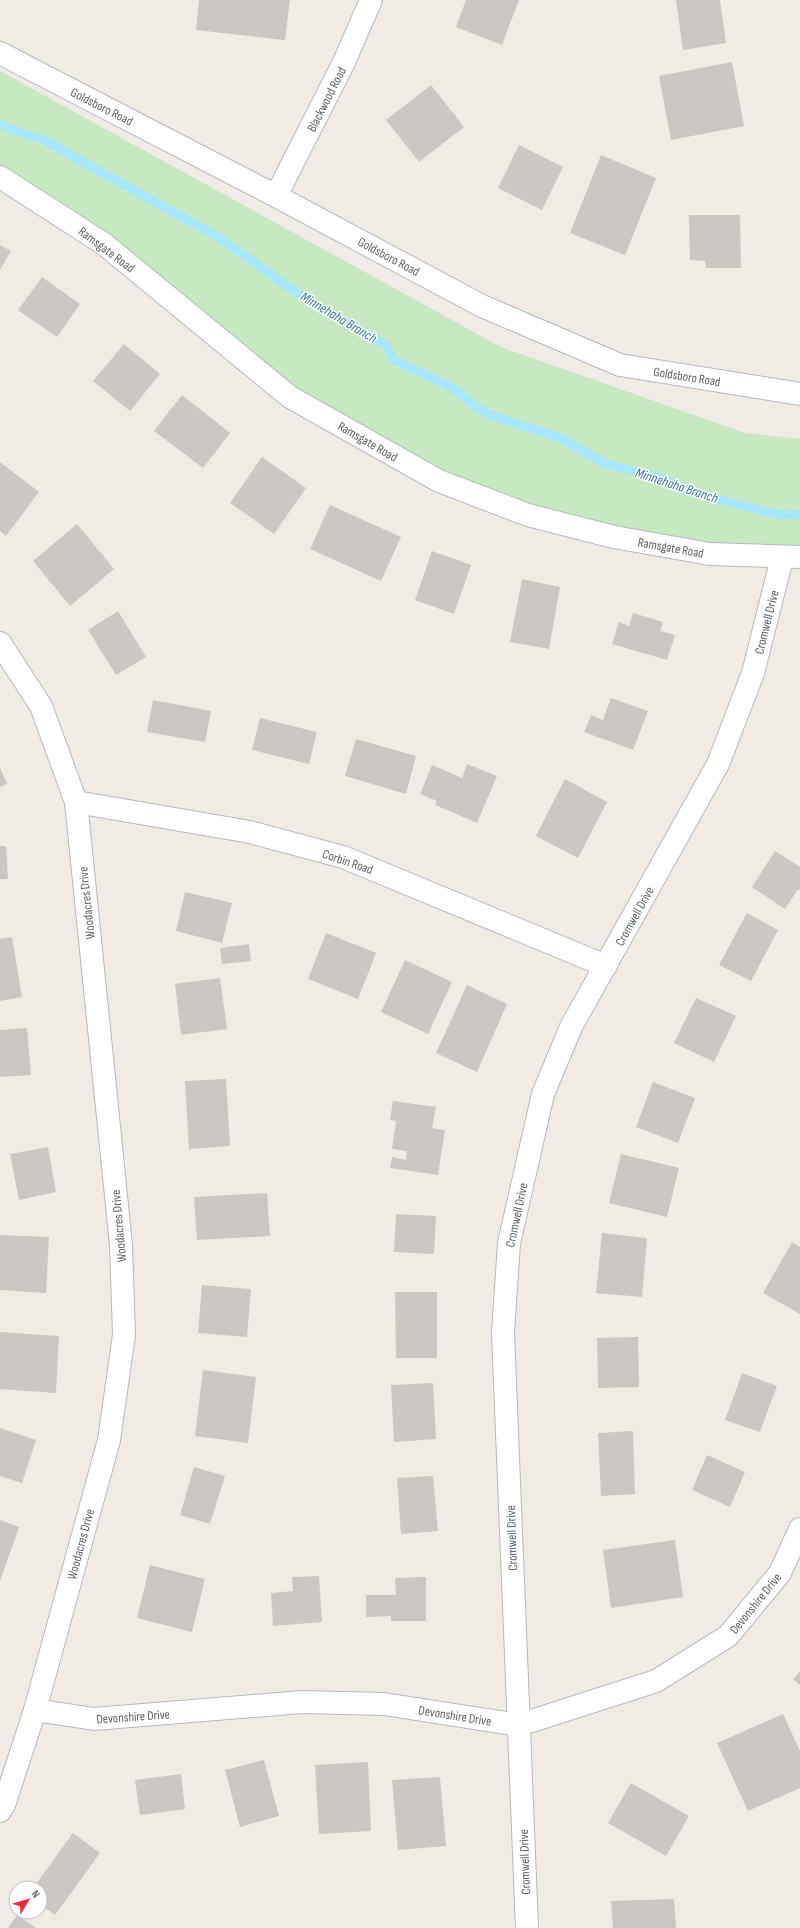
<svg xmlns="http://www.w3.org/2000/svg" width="800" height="1928" font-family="'Sofia Sans Condensed',sans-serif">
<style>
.green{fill:#c7e9c1}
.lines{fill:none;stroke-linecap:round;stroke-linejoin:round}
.stream{stroke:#a7e6ff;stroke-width:9}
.building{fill:#cbc7c2}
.street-casing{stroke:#b6b9bd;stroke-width:24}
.secondary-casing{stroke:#b4babe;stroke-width:24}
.street{stroke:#fff;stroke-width:22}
.secondary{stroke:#fff;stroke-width:22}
.labels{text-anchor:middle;stroke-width:3;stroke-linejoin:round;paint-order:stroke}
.street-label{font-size:13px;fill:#5d6367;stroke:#fff}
.water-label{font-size:14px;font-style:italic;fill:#35779c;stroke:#fff}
</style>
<rect width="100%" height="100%" fill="#f0ece5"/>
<polygon class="green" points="0,71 501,347 745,433 800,439 800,557 528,515 290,397 0,177"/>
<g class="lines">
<polyline class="stream" points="0,124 13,130 44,140 220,238 313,304 386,345 394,360 454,388 475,406 493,416 561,438 606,464 666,479 680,489 775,514 800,515"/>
</g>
<g class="building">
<polygon points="199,0 290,0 285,40 196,30"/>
<polygon points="466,0 519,0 502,45 456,27"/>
<polygon points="676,0 720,0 726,43 683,50"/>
<polygon points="732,62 744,126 671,140 659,76"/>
<polygon points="431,85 464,127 419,162 386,120"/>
<polygon points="519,145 563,167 542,210 498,188"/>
<polygon points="601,155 656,178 625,255 570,233"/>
<polygon points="689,215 740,215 741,268 706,268 705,261 690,260"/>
<polygon points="0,245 11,251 0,270"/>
<polygon points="42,277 80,304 57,337 18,310"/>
<polygon points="124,344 160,374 130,411 93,381"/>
<polygon points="182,395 230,433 203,468 154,431"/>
<polygon points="262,457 306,488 274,534 230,503"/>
<polygon points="0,462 39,492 6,536 0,531"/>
<polygon points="330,505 401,537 381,581 310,549"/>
<polygon points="77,524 114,569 70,606 33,561"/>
<polygon points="432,551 471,565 454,614 415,600"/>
<polygon points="522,579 560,587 549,649 510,642"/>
<polygon points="118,611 146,657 116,675 88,630"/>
<polygon points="633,613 663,622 660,631 675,635 667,660 612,644 619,622 629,626"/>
<polygon points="611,698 648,711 633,750 584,732 591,715 603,720"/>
<polygon points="153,700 211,711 205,742 147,732"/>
<polygon points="260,718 317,732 309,764 252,750"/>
<polygon points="356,739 416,756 406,794 345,776"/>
<polygon points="467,764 497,776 477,823 435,805 437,801 420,794 432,765 462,778"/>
<polygon points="0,768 7,784 0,787"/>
<polygon points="565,779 607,802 578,858 536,836"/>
<polygon points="0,846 6,846 8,879 0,879"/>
<polygon points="775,851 800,867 800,890 798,889 785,909 752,887"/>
<polygon points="185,892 232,903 222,943 176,931"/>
<polygon points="747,913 778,930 751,981 719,965"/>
<polygon points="326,933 376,953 358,999 308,979"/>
<polygon points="12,937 22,997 0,1001 0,939"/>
<polygon points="249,944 251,961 222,964 220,948"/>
<polygon points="405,960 452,982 428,1034 381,1012"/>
<polygon points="220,978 227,1029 181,1035 175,984"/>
<polygon points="467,985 507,1004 477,1072 436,1053"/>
<polygon points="696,998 736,1016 714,1062 674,1043"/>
<polygon points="27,1028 31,1075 0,1077 0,1030"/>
<polygon points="226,1079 230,1146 189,1149 185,1081"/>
<polygon points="653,1082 695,1098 678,1143 636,1127"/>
<polygon points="393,1101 436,1107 432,1128 445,1130 438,1175 390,1168 392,1157 406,1160 407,1151 392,1149 396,1121 390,1120"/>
<polygon points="48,1147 56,1192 19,1200 10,1154"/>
<polygon points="621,1154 679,1168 667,1217 609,1203"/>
<polygon points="267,1193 270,1236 197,1240 194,1197"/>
<polygon points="396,1214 436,1216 434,1254 394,1252"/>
<polygon points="602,1233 647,1238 642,1297 596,1293"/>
<polygon points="0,1235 49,1237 46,1293 0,1290"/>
<polygon points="792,1242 800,1247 800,1314 763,1293"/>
<polygon points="202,1285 251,1289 247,1337 198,1333"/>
<polygon points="395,1292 437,1292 437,1358 396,1358"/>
<polygon points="0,1332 59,1336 56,1393 0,1389"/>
<polygon points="638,1337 639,1387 598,1388 597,1338"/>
<polygon points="203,1370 256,1377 248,1443 195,1436"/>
<polygon points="742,1373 777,1386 760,1432 725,1420"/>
<polygon points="433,1383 436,1439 394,1442 391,1385"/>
<polygon points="0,1428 36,1440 22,1483 0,1476"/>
<polygon points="633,1431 635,1494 601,1496 598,1433"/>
<polygon points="707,1455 745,1472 730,1507 692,1490"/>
<polygon points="194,1467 225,1476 210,1524 180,1515"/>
<polygon points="433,1476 438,1531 401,1534 397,1478"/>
<polygon points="0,1520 19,1527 0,1581"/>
<polygon points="675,1540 683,1597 611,1608 603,1550"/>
<polygon points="150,1565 205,1579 192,1632 137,1618"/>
<polygon points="319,1576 322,1622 273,1626 271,1593 293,1591 292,1577"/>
<polygon points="426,1577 426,1621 391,1621 391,1616 366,1617 366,1595 396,1595 395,1578"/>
<polygon points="800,1671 800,1685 793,1679"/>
<polygon points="783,1714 800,1751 800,1788 748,1811 717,1743"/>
<polygon points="264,1760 279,1816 240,1827 225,1770"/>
<polygon points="368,1762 371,1831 319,1834 315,1765"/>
<polygon points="181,1774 185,1809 140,1815 135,1780"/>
<polygon points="440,1777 446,1846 398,1850 392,1780"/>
<polygon points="631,1783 689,1816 666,1856 608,1823"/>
<polygon points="73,1833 100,1853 55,1915 40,1904 40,1888 33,1888"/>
<polygon points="674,1899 676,1928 613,1928 611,1901"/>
<polygon points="17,1915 36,1928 8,1928"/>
</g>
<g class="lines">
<g class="street-casing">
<g id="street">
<polyline points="0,177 104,244 290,397 439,481 528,515 614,537 710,554 800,557"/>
<polyline points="276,196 345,60 371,0"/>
<polyline points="0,643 41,706 76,802 121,1245 124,1335 109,1440 35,1710 4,1805 0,1811"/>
<polyline points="76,802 250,832 343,857 606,966"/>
<polyline points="35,1710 94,1719 302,1702 384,1704 519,1725 656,1681 728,1636 780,1573 800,1529"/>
<polyline points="527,1928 503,1333 509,1243 543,1094 571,1027 718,764 753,673 782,558"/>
</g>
</g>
<g class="secondary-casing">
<polyline id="secondary" points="0,53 276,196 482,306 620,365 800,394"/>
</g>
<use href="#street" class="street"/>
<use href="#secondary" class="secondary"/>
</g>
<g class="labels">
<g class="street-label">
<text transform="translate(326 99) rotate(-63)" y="5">Blackwood Road</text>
<text transform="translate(102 106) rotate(27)" y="5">Goldsboro Road</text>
<text transform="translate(107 249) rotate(37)" y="5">Ramsgate Road</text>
<text transform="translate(389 256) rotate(28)" y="5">Goldsboro Road</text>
<text transform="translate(687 376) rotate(9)" y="5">Goldsboro Road</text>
<text transform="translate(368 441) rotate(30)" y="5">Ramsgate Road</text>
<text transform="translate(671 547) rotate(10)" y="5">Ramsgate Road</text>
<text transform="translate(766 622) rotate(-76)" y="5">Cromwell Drive</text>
<text transform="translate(348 861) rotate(19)" y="5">Corbin Road</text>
<text transform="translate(86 903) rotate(-96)" y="5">Woodacres Drive</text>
<text transform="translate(634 916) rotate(-61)" y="5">Cromwell Drive</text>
<text transform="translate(516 1215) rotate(-78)" y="5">Cromwell Drive</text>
<text transform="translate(118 1226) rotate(-95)" y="5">Woodacres Drive</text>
<text transform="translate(511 1538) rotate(-92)" y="5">Cromwell Drive</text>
<text transform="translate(80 1544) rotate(-75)" y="5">Woodacres Drive</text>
<text transform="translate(755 1603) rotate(-51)" y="5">Devonshire Drive</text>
<text transform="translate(455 1715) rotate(9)" y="5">Devonshire Drive</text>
<text transform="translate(133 1716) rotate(-4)" y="5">Devonshire Drive</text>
<text transform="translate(524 1862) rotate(-92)" y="5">Cromwell Drive</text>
</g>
<g class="water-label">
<text transform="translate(339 317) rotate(31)" y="5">Minnehaha Branch</text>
<text transform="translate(677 485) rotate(18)" y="5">Minnehaha Branch</text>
</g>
</g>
<g transform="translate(28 1900) rotate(52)"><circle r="19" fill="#ffffff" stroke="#bec1c2"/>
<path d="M0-3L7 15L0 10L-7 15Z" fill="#f32938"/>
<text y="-6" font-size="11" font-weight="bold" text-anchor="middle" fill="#5d6367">N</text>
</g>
</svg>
